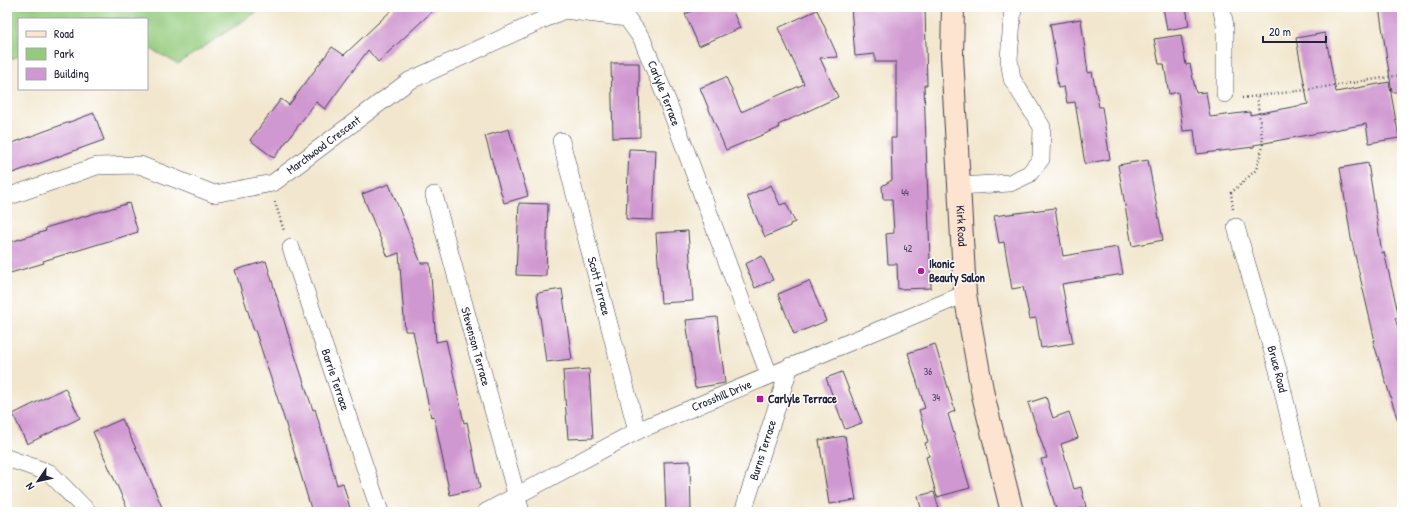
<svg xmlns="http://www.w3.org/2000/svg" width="1409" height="519" font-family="'Patrick Hand',sans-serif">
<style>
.green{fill:#93ca7c;stroke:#5a765c}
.building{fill:#d098d0}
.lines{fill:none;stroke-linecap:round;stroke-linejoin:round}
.minor-casing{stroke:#414051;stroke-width:18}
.secondary-casing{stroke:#414051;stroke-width:24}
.path{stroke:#414051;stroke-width:2.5;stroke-dasharray:1 3;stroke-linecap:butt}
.minor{stroke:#fff;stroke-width:17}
.secondary{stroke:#fde4d0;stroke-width:22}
.poi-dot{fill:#b5179e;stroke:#fff;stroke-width:1.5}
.labels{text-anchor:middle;stroke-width:3;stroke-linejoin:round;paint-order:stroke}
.number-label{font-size:10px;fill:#4e4060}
.street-label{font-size:12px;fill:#22223b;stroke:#fff}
.poi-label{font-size:12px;font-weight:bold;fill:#22223b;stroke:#fff;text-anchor:start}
</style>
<rect width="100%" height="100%" fill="#fff"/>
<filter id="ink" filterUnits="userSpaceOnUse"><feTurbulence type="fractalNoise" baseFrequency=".025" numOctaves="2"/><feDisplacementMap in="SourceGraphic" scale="8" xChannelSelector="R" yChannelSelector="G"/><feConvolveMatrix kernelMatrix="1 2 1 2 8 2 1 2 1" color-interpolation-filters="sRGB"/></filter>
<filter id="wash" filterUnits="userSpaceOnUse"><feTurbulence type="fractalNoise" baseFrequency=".012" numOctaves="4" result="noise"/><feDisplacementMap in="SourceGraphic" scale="16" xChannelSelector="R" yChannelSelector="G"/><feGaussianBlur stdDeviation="0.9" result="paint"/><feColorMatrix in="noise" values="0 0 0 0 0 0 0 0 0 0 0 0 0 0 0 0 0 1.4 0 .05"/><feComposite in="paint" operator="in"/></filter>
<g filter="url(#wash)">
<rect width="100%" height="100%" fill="#f2e7ce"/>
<polygon class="green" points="7,7 264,7 178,64 147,47 147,19 19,19 19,56 7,61"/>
<g id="blocks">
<g class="building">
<polygon points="395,7 437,7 378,62 368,50 325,109 316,102 274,158 250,140 281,99 289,105 332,47 344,55"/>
<polygon points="701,7 731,7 740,28 699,46 685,14"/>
<polygon points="851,7 925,7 927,85 924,85 931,288 898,289 897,264 888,264 886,234 894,233 892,199 883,199 882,186 892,180 891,138 896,138 896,62 875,62 875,54 855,56"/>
<polygon points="1163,7 1186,7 1189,26 1167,30"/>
<polygon points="1379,7 1402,7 1402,92 1392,92"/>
<polygon points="817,10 838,57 820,58 838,97 778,125 779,128 726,150 700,88 726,77 741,112 804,84 778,28"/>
<polygon points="1081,19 1088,73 1092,72 1099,107 1102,107 1110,159 1085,164 1075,102 1067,103 1064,87 1058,88 1055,64 1057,64 1050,24"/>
<polygon points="1325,33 1336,92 1389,82 1399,138 1369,143 1366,124 1254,145 1254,147 1197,154 1194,130 1183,131 1178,92 1169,94 1164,64 1159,64 1154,39 1181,35 1186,65 1190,64 1196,93 1206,92 1210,117 1250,112 1250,115 1308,104 1296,38"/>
<polygon points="611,63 639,63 640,137 613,138"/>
<polygon points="94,113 104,140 7,175 7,145"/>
<polygon points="509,129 528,196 504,203 485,136"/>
<polygon points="629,149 656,150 653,220 626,219"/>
<polygon points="1148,160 1163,240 1132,246 1118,165"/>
<polygon points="1368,163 1382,253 1384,252 1399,317 1395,318 1402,341 1402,421 1398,421 1373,341 1375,341 1351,238 1340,168"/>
<polygon points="389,184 421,263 430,263 436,342 446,340 464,423 467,422 480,488 450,495 434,416 431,417 413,331 405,331 399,253 388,257 362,194"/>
<polygon points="771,185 780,205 786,203 795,222 790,224 790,226 765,237 747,196"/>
<polygon points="129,203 138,232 43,261 44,263 7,274 7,243 46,231 45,228"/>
<polygon points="519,203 548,204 546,276 516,275"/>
<polygon points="1055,208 1063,256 1118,247 1123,274 1062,284 1073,343 1041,348 1036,318 1030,319 1023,287 1012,289 1004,242 999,243 994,216"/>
<polygon points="688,231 693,301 661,303 656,233"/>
<polygon points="762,256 773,280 755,288 745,264"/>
<polygon points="266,261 288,334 313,410 315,409 337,485 343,483 351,512 312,512 284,418 255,330 254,331 235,270"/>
<polygon points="809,281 826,321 794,334 778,294"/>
<polygon points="562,289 572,359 546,362 537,293"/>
<polygon points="717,317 725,383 695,388 686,320"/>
<polygon points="935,344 955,411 948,414 970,488 937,497 926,457 929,456 925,443 928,442 919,410 925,408 908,353"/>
<polygon points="589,369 593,438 568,439 563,371"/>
<polygon points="842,372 862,423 845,429 826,378"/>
<polygon points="65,388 80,418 27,444 13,414"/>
<polygon points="1046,397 1053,418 1069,412 1078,438 1061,444 1074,489 1081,487 1086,507 1070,512 1057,512 1041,459 1047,458 1028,403"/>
<polygon points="122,419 148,474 164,512 129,512 93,432"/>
<polygon points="845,436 856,500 829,504 819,440"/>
<polygon points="690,461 691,512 666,512 664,462"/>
<polygon points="934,492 939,509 922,512 918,496"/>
</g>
</g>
</g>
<g filter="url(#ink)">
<use href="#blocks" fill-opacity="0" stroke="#414051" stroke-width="1"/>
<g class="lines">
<g class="minor-casing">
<g id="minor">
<polyline points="1221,7 1225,25 1225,94"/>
<path id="s1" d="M561 141 637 431"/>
<polyline points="959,186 1010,183 1029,174 1041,159 1042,127 1012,79 1009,59 1013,7"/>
<path id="s2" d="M434 195 521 512"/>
<path id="s3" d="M7 197 97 166 140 165 214 194 273 183 409 81 564 10 627 18 642 39 667 100 769 375"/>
<path id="s4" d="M1236 227 1278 370 1311 512"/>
<path id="s5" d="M291 248 380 512"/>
<polyline points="7,458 50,473 88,512"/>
<path id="s6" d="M486 512 637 431 965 294"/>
<path id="s7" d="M743 512 790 366"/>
</g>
</g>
<g class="secondary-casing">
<g id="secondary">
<path id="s8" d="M953 7 952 56 965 294 983 395 1012 512"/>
</g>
</g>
<g class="path">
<polyline points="1242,98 1306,90 1402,75"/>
<polyline points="275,202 284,231"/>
<polyline points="1233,209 1231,193 1256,170 1263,146 1257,97"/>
<polyline points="1393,512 1402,508"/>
</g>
<use href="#minor" class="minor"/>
<use href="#secondary" class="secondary"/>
</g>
</g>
<g class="poi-dot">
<circle cx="921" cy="271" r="4"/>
<rect x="756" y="395" width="8" height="8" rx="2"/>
</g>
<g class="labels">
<g class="number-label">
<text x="905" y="196">44</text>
<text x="908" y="252">42</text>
<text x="928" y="375">36</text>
<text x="936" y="401">34</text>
</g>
<g class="street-label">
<text dy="4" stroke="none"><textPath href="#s3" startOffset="766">Carlyle Terrace</textPath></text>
<text dy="4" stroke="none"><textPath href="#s3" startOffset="341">Marchwood Crescent</textPath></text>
<text dy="4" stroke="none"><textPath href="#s8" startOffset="219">Kirk Road</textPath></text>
<text dy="4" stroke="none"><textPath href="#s1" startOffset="150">Scott Terrace</textPath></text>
<text dy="4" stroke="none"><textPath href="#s2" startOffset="157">Stevenson Terrace</textPath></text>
<text dy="4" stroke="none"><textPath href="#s4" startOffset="148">Bruce Road</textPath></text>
<text dy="4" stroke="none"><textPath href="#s5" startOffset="139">Barrie Terrace</textPath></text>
<text dy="4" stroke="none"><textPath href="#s6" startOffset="263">Crosshill Drive</textPath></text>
<text dy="4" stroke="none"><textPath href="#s7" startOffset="65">Burns Terrace</textPath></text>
</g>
<g class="poi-label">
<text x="929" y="268">Ikonic<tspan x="929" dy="14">Beauty Salon</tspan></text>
<text x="768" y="403">Carlyle Terrace</text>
</g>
</g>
<rect width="1409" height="519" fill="none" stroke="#fff" stroke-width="24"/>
<rect x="18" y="18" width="130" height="72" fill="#ffffff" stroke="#a7a7b1"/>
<rect x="26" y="31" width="20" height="6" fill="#fde4d0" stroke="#a7a7b1"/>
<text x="54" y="38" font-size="12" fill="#22223b">Road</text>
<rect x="26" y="48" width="20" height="12" fill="#93ca7c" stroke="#a7a7b1"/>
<text x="54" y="58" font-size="12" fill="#22223b">Park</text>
<rect x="26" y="68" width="20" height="12" fill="#d098d0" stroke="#a7a7b1"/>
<text x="54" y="78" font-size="12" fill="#22223b">Building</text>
<g transform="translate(38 481) rotate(236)" stroke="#ffffff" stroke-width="3" paint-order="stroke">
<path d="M0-3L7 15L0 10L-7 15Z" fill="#22223b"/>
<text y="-6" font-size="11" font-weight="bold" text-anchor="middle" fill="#22223b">N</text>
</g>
<path d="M1263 36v6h63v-6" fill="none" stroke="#22223b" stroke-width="2"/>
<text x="1269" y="36" font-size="12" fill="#22223b" stroke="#ffffff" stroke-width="3" paint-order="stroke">20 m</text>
</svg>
